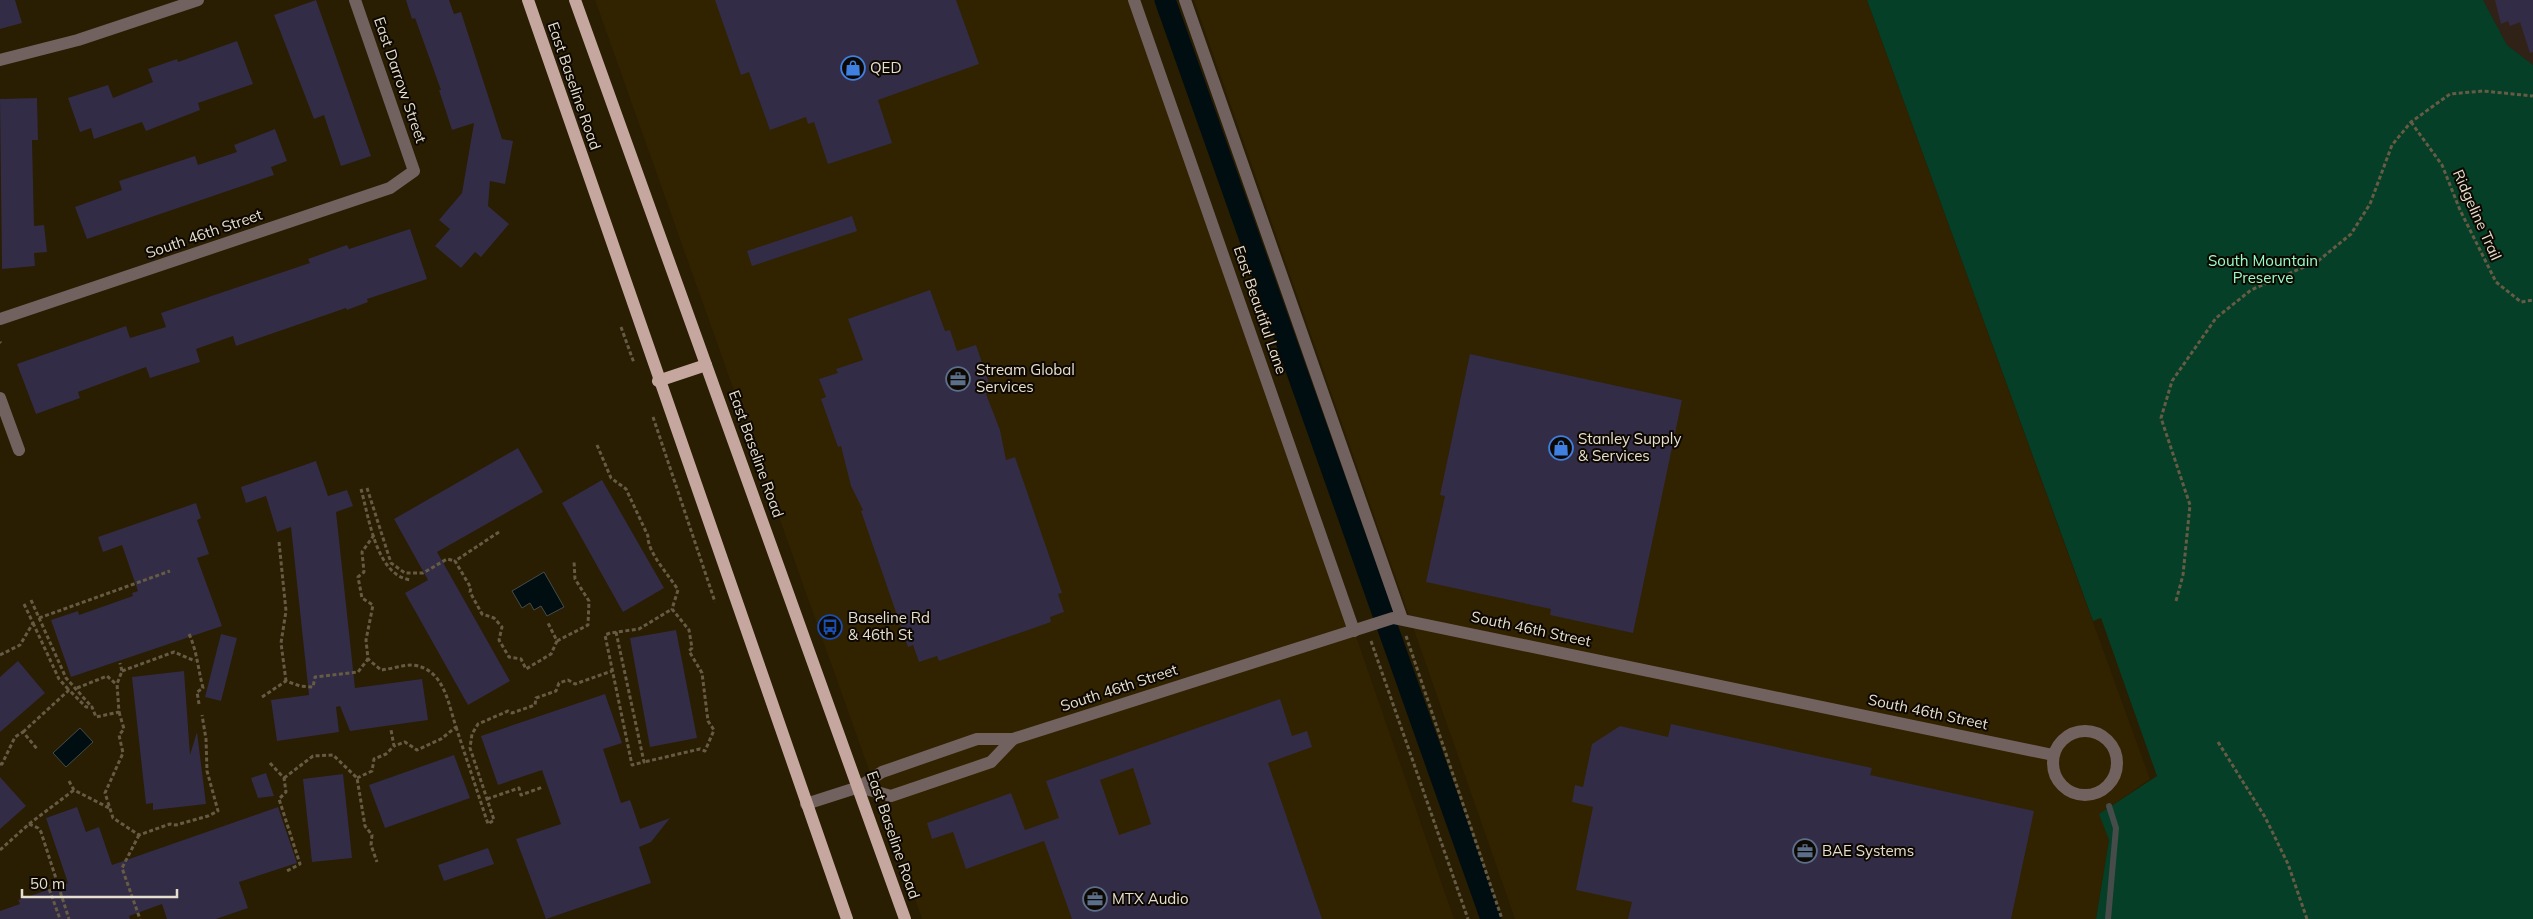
<svg xmlns="http://www.w3.org/2000/svg" width="2533" height="919" font-family="Mulish,sans-serif">
<style>
.commercial{fill:#312218}
.built{fill:#312200}
.green{fill:#053f27}
.water{fill:#010e11;stroke:#464c4a}
.lines{fill:none;stroke-linecap:round;stroke-linejoin:round}
.stream{stroke:#464c4a;stroke-width:6}
.canal{stroke:#010e11;stroke-width:21}
.building{fill:#322c46;fill-rule:evenodd}
.path{stroke:#665b44;stroke-width:3;stroke-dasharray:4 2.5;stroke-linecap:butt}
.minor{stroke:#72625f;stroke-width:12}
.major{stroke:#c6a79f;stroke-width:12}
.labels{text-anchor:middle;stroke-width:4;stroke-linejoin:round;paint-order:stroke}
.poi-label{font-size:15px;fill:#e6dece;stroke:#0d0801;text-anchor:start}
.street-label{font-size:15px;fill:#e6dece;stroke:#0d0801}
.park-label{font-size:15px;fill:#9afdc7;stroke:#0d0801}
</style>
<rect width="100%" height="100%" fill="#291d02"/>
<polygon class="commercial" points="2483,0 2533,0 2533,65 2507,45"/>
<g class="built">
<polygon points="595,0 1130,0 1184,140 1454,919 922,919"/>
<polygon points="1194,0 1867,0 2150,779 2100,814 2109,840 2096,919 1515,919"/>
</g>
<polygon class="green" points="1867,0 2483,0 2507,45 2533,65 2533,919 2096,919 2109,840 2099,814 2157,776 2101,618 2093,621"/>
<g class="water">
<polygon points="544,572 564,607 547,616 541,606 534,610 530,603 522,608 512,591"/>
<polygon points="80,728 93,742 66,767 53,753"/>
</g>
<g class="lines">
<polyline class="stream" points="2108,919 2116,828 2109,806"/>
<polyline class="canal" points="1165,0 1491,919"/>
</g>
<g class="building">
<polygon points="0,0 15,0 22,23 0,29"/>
<polygon points="316,0 371,156 341,166 324,115 314,119 274,15"/>
<polygon points="406,0 449,0 454,14 461,12 502,139 513,141 505,184 490,181 488,206 509,224 481,257 475,252 461,268 435,246 450,229 439,220 462,193 474,123 452,130 439,90 441,90 415,18 412,19"/>
<polygon points="715,0 956,0 979,64 878,100 892,143 828,164 814,122 808,124 806,117 770,130 749,72 741,75"/>
<polygon points="2495,0 2533,0 2533,52 2530,53 2520,22 2510,26 2508,21 2501,24"/>
<polygon points="237,41 253,84 198,103 200,110 146,131 142,122 94,139 91,128 80,132 68,98 108,85 113,98 153,82 148,69 177,59 178,62"/>
<polygon points="37,98 38,140 32,140 34,226 44,225 47,252 34,253 35,266 2,269 0,99"/>
<polygon points="275,129 287,161 271,167 274,175 87,239 75,207 122,190 119,181 195,156 198,165 237,152 234,145"/>
<polygon points="852,216 857,231 752,266 747,251"/>
<polygon points="410,229 427,279 367,299 368,302 347,310 346,308 236,346 233,336 196,349 200,362 150,378 146,367 78,392 80,398 36,414 17,364 126,326 130,338 166,327 161,313 310,263 308,259 347,245 349,249"/>
<polygon points="930,290 945,331 950,330 957,351 976,345 992,392 986,394 1000,430 1006,460 1015,457 1062,593 1058,594 1064,612 1050,617 1051,622 939,661 937,656 919,662 913,645 908,647 861,511 863,510 851,486 841,446 838,447 821,399 826,397 819,379 838,373 836,369 863,360 848,319"/>
<polygon points="1470,354 1682,400 1633,633 1550,615 1551,609 1426,582 1445,496 1440,495"/>
<polygon points="518,448 543,492 437,552 510,681 468,705 405,593 428,580 394,519"/>
<polygon points="316,461 328,496 347,490 353,506 336,512 355,688 422,679 428,720 350,731 340,706 336,707 339,732 277,741 271,700 309,695 291,527 277,532 266,496 246,503 241,487"/>
<polygon points="602,480 664,588 623,612 562,503"/>
<polygon points="196,503 201,518 197,520 209,554 197,558 222,626 71,677 51,620 78,611 79,615 133,596 132,593 138,591 122,545 103,552 98,537"/>
<polygon points="676,630 697,738 650,747 630,638"/>
<polygon points="221,634 237,638 221,701 205,697"/>
<polygon points="18,661 45,693 0,732 0,677"/>
<polygon points="184,671 190,755 197,732 206,804 153,810 153,803 146,804 132,677"/>
<polygon points="605,694 622,743 603,749 621,803 630,800 640,829 670,818 651,842 639,847 651,883 546,919 516,839 561,824 542,770 498,785 481,736"/>
<path d="M1280 699 1292 736 1307 731 1312 747 1268 763 1322 919H1072L1044 841 966 869 953 832 932 839 927 823 1011 793 1025 830 1059 818 1046 781ZM1133 768 1151 824 1119 835 1100 780Z"/>
<polygon points="1671,724 1872,768 1870,775 2034,811 2011,919 1628,919 1632,902 1576,890 1593,807 1572,802 1575,785 1583,787 1592,744 1620,726 1668,737"/>
<polygon points="454,755 470,798 385,828 369,785"/>
<polygon points="266,773 274,796 258,798 251,778"/>
<polygon points="343,774 352,858 312,862 303,779"/>
<polygon points="0,777 26,806 0,829"/>
<polygon points="77,807 86,832 99,827 112,865 278,807 297,863 239,882 248,908 216,919 167,919 162,904 129,916 130,919 0,919 0,911 20,904 18,900 68,883 46,818"/>
<polygon points="488,848 494,864 444,881 438,865"/>
</g>
<g class="lines">
<g class="path">
<polyline points="2411,122 2442,165 2460,210 2496,282 2521,302 2533,300"/>
<polyline points="621,327 634,363"/>
<polyline points="0,342 1,343"/>
<polyline points="653,417 715,602"/>
<path d="M597 445 611 478 626 489 648 536C647 552 669 575 678 590L672 609 689 630 692 648 689 651 702 673 708 721 714 730 705 751 700 749 644 762"/>
<polyline points="367,488 391,563 405,573 423,573 447,559 455,561"/>
<path d="M361 489C369 517 376 576 411 580"/>
<polyline points="499,532 455,561 471,588 470,592 482,614 494,618 502,627 499,640 509,657 521,659 526,669 551,654 557,641 548,623"/>
<path d="M374 535 362 552 364 572 358 577 362 598 373 605 366 640 368 659 381 670C391 669 403 665 412 665 444 668 448 703 456 727L441 739 417 750 405 742 394 746"/>
<polyline points="279,542 286,611 281,643 286,681"/>
<polyline points="31,600 66,678 91,706"/>
<polyline points="2176,601 2183,575 2190,505 2161,418 2172,381 2216,318 2251,290 2318,261 2351,234 2370,204 2392,145 2411,122 2418,117 2450,94 2483,91 2533,96"/>
<polyline points="39,618 170,571"/>
<polyline points="33,623 59,679 69,690"/>
<polyline points="616,632 644,762 632,765 605,635 610,633 639,629 672,609"/>
<path d="M189 634C197 651 198 669 203 688L197 692 199 704"/>
<polyline points="1406,636 1502,919"/>
<polyline points="557,641 588,625 589,601 575,579 574,561"/>
<polyline points="1371,641 1468,919"/>
<polyline points="0,655 20,645 33,623 24,604"/>
<polyline points="122,671 174,652 195,661"/>
<polyline points="77,688 107,676 116,684"/>
<polyline points="262,697 286,681 300,686 313,687 315,677 358,672 368,659"/>
<polyline points="119,712 124,729 119,735 123,753 105,793 113,818 139,835 170,824 176,825 208,816 218,811 207,771 206,739 202,715"/>
<polyline points="456,727 488,824 494,820 470,748 472,734 478,724 508,711 512,713 535,705 536,698 556,691 559,683 568,680 575,684 612,671"/>
<polyline points="23,732 69,690 86,707 92,707 96,717 119,712 117,684 122,671 120,663"/>
<polyline points="2218,742 2265,817 2288,864 2307,919"/>
<polyline points="270,763 284,778 286,792 279,799 300,864 287,871"/>
<polyline points="0,764 2,764 15,737 23,732 38,750"/>
<polyline points="284,778 313,756 333,755 357,778 365,826 372,835 371,845 377,862"/>
<polyline points="357,778 372,771 374,759 386,754 394,746 391,730"/>
<polyline points="69,781 74,790 109,808"/>
<polyline points="487,799 519,788 521,795 543,787"/>
<polyline points="29,824 38,828 41,832 69,919"/>
<polyline points="139,835 122,868 140,919"/>
<polyline points="0,850 29,824 74,790"/>
<polyline points="47,883 60,919"/>
</g>
<g class="minor">
<polyline points="1134,0 1354,631"/>
<polyline points="1185,0 1402,619"/>
<polyline points="0,60 78,40 198,0"/>
<polyline points="0,319 390,188 414,171 355,0"/>
<polyline points="0,398 19,450"/>
<circle cx="2085" cy="763" r="32"/>
<polyline points="859,787 891,796 991,762 1013,739"/>
<polyline points="806,804 859,787 882,772 977,739 1013,739 1393,618 2053,755"/>
</g>
<g class="major">
<polyline points="528,0 847,919"/>
<polyline points="575,0 905,919"/>
<polyline points="658,381 706,365"/>
</g>
</g>
<defs>
<g id="shop-ring" transform="scale(1.25)"><circle r="9.5" fill="#0d0801" stroke="#3f7fe0" stroke-width="1.5"/><path d="M-5-2.5h2.3a2.7 3.5 0 0 1 5.4 0H5L5.5 6h-11ZM-1.5-2.5h3a1.5 2.3 0 0 0-3 0Z" fill="#3f7fe0"/></g>
<g id="office-ring" transform="scale(1.25)"><circle r="9.5" fill="#0d0801" stroke="#5c6f8a" stroke-width="1.5"/><path d="M-6-3h4V-5.5h4V-3h4V5H-6ZM-1-4.5V-3h2v-1.5ZM-6 0V1H6V0Z" fill="#5c6f8a"/></g>
<g id="bus-ring" transform="scale(1.25)"><circle r="9.5" fill="#0d0801" stroke="#1a4fb4" stroke-width="1.5"/><path d="M-5-6H5V4H4V6H2V4H-2V6H-4V4H-5ZM-3.5-4V0h7V-4ZM-3.5 1.2v1.5H-2V1.2ZM2 1.2v1.5H3.5V1.2Z" fill="#1a4fb4"/></g>
</defs>
<g fill-rule="evenodd">
<use href="#shop-ring" x="853" y="68"/>
<use href="#office-ring" x="958" y="379"/>
<use href="#shop-ring" x="1561" y="448"/>
<use href="#bus-ring" x="830" y="627"/>
<use href="#office-ring" x="1805" y="851"/>
<use href="#office-ring" x="1095" y="899"/>
</g>
<g class="labels">
<g class="poi-label">
<text x="870" y="73">QED</text>
<text x="976" y="375">Stream Global<tspan x="976" dy="17">Services</tspan></text>
<text x="1578" y="444">Stanley Supply<tspan x="1578" dy="17">&amp; Services</tspan></text>
<text x="848" y="623">Baseline Rd<tspan x="848" dy="17">&amp; 46th St</tspan></text>
<text x="1822" y="856">BAE Systems</text>
<text x="1112" y="904">MTX Audio</text>
</g>
<g class="street-label">
<text transform="translate(400 80) rotate(71)" y="5">East Darrow Street</text>
<text transform="translate(574 86) rotate(71)" y="5">East Baseline Road</text>
<text transform="translate(2477 215) rotate(66)" y="5">Ridgeline Trail</text>
<text transform="translate(204 234) rotate(-19)" y="5">South 46th Street</text>
<text transform="translate(1260 310) rotate(71)" y="5">East Beautiful Lane</text>
<text transform="translate(756 454) rotate(70)" y="5">East Baseline Road</text>
<text transform="translate(1531 629) rotate(12)" y="5">South 46th Street</text>
<text transform="translate(1119 688) rotate(-18)" y="5">South 46th Street</text>
<text transform="translate(1928 712) rotate(12)" y="5">South 46th Street</text>
<text transform="translate(893 835) rotate(71)" y="5">East Baseline Road</text>
</g>
<g class="park-label">
<text x="2263" y="266">South Mountain<tspan x="2263" dy="17">Preserve</tspan></text>
</g>
</g>
<path d="M22 889v8h155v-8" fill="none" stroke="#e6dece" stroke-width="2.5"/>
<text x="30" y="889" font-size="15" fill="#e6dece" stroke="#0d0801" stroke-width="4" paint-order="stroke">50 m</text>
</svg>
